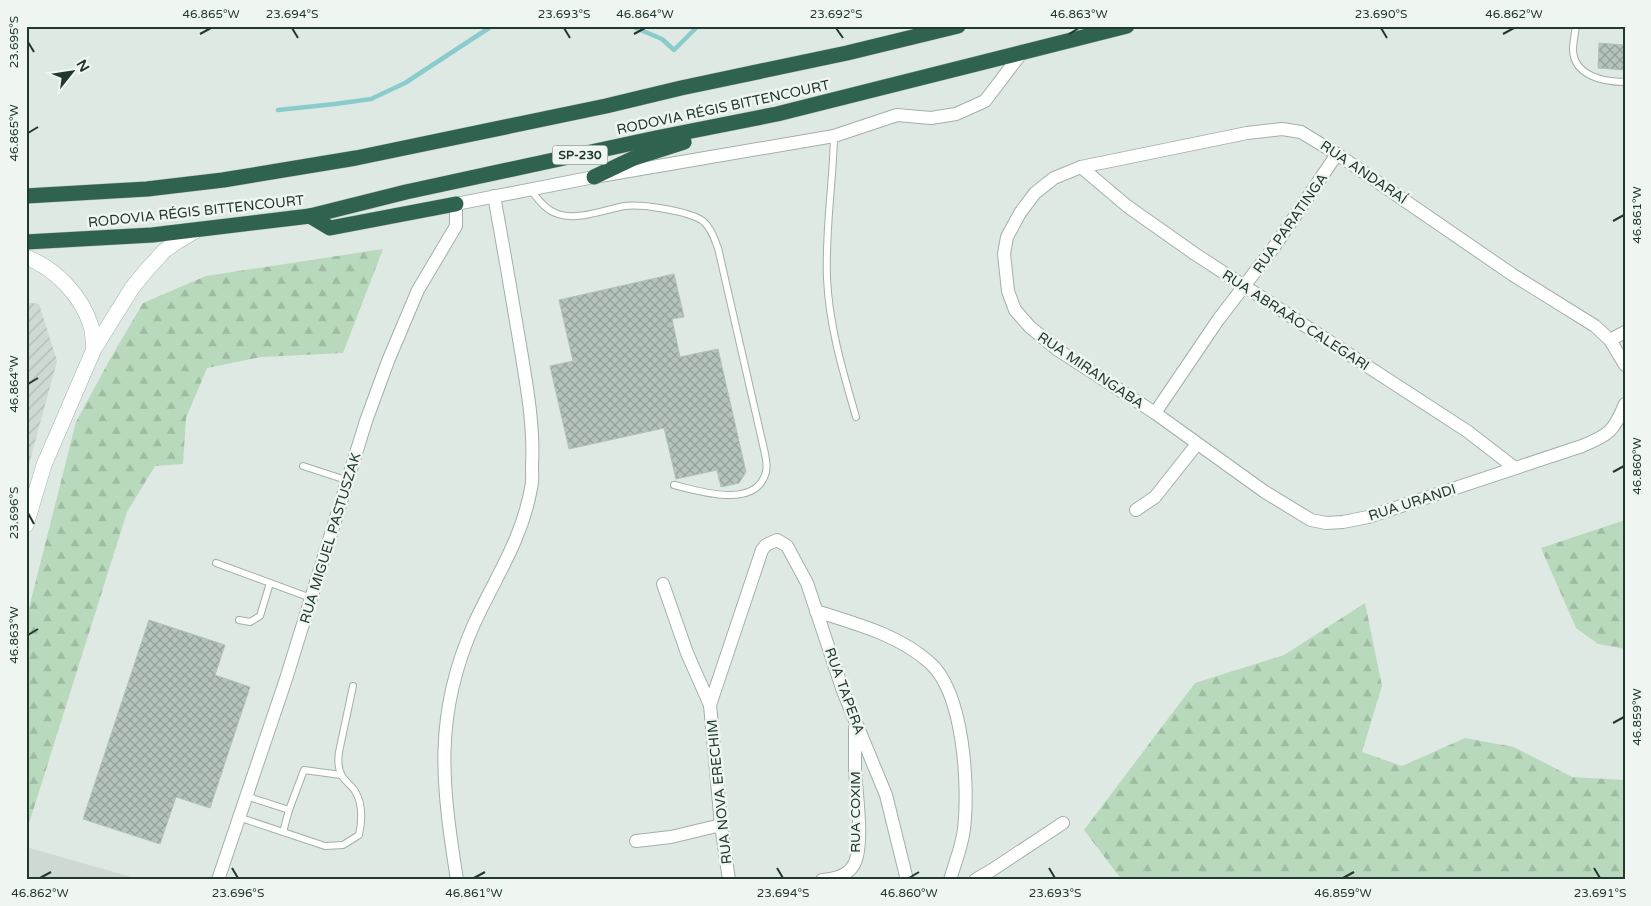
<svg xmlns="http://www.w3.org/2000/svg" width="1651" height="906" font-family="'Varela Round',sans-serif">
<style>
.built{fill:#cdd9d2}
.industrial{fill:url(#industrial-furrows)}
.forest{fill:url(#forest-firs)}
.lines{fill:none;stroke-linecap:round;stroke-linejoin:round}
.stream{stroke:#8acbcb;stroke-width:4.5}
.building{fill:url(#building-cross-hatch);stroke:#b2c2b9}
.service-casing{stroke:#a2b0a9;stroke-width:8}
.minor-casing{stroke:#a2b0a9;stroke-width:14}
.secondary-casing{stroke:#9fb4a9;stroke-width:16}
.motorway-casing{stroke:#bcc3c0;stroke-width:16}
.service{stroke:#fff;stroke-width:6}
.minor{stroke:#fff;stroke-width:12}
.secondary{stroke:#fff;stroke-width:15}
.motorway{stroke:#2f624f;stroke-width:15}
.ticks{fill:none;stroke:#21382e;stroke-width:2}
.labels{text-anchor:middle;stroke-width:5;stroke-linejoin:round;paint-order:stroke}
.shield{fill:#eff6f1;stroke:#5f7168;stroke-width:1}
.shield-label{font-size:12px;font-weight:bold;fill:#21382e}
.street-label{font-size:14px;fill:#21382e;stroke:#eff6f1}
.neatline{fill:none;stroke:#21382e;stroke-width:2}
.ticks-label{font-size:12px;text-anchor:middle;fill:#21382e}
</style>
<defs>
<pattern id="industrial-furrows" width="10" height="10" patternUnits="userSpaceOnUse" patternTransform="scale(1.25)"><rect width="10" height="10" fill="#cdd9d2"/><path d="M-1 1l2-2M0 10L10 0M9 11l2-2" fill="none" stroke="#b0bbb5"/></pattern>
<pattern id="forest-firs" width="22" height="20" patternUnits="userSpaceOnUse" patternTransform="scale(1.25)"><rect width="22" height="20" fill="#b9d9bc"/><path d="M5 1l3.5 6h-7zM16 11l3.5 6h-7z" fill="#9fbba2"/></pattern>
<pattern id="building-cross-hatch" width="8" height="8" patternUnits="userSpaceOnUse" patternTransform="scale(1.25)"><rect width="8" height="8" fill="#b5c4bb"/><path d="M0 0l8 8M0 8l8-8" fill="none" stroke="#93a098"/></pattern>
</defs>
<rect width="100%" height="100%" fill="#dfe9e3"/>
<polygon class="built" points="26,847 142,880 26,880"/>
<polygon class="industrial" points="26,302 39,304 57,361 26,475"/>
<g class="forest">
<polygon points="383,249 343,353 261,357 207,368 186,418 183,464 155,466 127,512 26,833 26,620 76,422 109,361 143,303 206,276"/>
<polygon points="1625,520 1625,649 1598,644 1576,628 1541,548"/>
<polygon points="1365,603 1382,686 1362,752 1402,766 1465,738 1514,747 1572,777 1625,780 1625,880 1122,880 1084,830 1195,683 1284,655"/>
</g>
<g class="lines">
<g class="stream">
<polyline points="631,26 662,39 674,50 698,26"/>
<polyline points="278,110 335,104 371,99 405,83 492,26"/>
</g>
</g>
<g class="building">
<polygon points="1599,43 1625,45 1625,70 1598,68"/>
<polygon points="674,274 684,317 672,319 680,357 718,349 746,472 739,483 721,487 717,470 676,479 664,428 569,449 550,366 573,361 559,300"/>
<polygon points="149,620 225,645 215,675 250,687 210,808 176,797 160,844 83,819"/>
</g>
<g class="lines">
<g class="service-casing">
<g id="service">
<path d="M1576 26C1575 34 1573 42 1573 50 1574 76 1604 82 1625 82"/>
<path d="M834 136C833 183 825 231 827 278 829 326 843 372 856 417"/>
<path d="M530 189C538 199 545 210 558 214 577 221 606 209 625 206 642 204 689 211 703 221 711 228 714 238 718 248L763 445C765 454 768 463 766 472 756 510 699 491 674 485"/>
<polyline points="303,466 349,481"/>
<polyline points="216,563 311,598"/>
<polyline points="239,620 250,622 260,616 270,583"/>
<polyline points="246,796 289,810 283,832"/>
<polyline points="289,810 304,770 341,775"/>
<path d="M238 817 325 846 343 845 359 835C362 821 363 804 355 791 352 786 345 781 342 776 338 769 338 759 339 752L353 686"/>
</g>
</g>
<g class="minor-casing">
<g id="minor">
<polyline points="1081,167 1127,206 1195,254 1467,431 1515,468"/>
<polyline points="1610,340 1625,332"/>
<path d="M1625 365 1610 340 1595 326 1513 275 1337 154 1301 132 1282 129 1247 133 1081 167 1054 178 1035 193 1020 213 1007 237 1004 254 1008 291 1015 310 1030 327 1058 350 1155 413 1265 492 1311 520 1326 523 1343 522 1368 517 1582 446C1609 435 1614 431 1625 404"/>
<polyline points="1155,413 1218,320 1274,247 1337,154"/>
<polyline points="1136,510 1155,497 1197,444"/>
<polyline points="663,584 687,653 710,705"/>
<path d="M816 611C856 624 897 634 929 662 964 692 969 785 964 829 962 846 955 863 950 880"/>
<polyline points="636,841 671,837 721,825"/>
<polyline points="218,880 286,679 366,421 388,361 418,290 456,226 456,204 594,177 834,136 897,115 931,118 956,114 985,101 1023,51"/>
<path d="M457 880C442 784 433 716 474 624 495 578 522 540 531 488 533 481 532 473 532 466 534 429 528 393 522 357 513 303 504 250 494 196"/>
<polyline points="729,880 721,825 710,705 762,550 766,545 777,540 787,546 807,583 843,691 886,795 907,880"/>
<path d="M822 880C833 879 847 876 853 866 865 848 856 792 855 770 855 756 855 742 855 728"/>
<polyline points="975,880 992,870 1063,823"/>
</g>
</g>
<g class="secondary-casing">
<g id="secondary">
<path d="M26 257C55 268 82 296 91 326 93 333 93 341 94 349"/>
<polyline points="26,525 44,465 94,349 132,288 145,272 164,251 178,241 195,231"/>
</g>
</g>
<g class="motorway-casing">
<g id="motorway">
<polyline points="594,177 634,158 684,142"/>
<polyline points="26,196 147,189 223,180 356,158 606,106 681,88 847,53 958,26"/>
<polyline points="310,216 330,228 456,204"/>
<polyline points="26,242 152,235 310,216 406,192 656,138 777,114 1127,26"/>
</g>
</g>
<use href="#service" class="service"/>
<use href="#minor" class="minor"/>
<use href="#secondary" class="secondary"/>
<use href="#motorway" class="motorway"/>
</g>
<path class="ticks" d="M292 28 298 38M564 28 570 38M836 28 843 38M1381 28 1387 38M200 34 211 28M634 34 645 28M1069 34 1079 28M1503 34 1514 28M28 42 34 52M28 133 38 127M1613 221 1624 215M28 384 38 378M1613 472 1624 466M28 513 34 524M28 635 38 629M1613 723 1624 717M232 868 238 878M777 868 783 878M1049 868 1055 878M1594 868 1600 878M40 878 51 872M474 878 485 872M909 878 919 872M1343 878 1354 872"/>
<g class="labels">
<rect class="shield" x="552.5" y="145.5" width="55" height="19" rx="4"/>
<g class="shield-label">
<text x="580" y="159">SP-230</text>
</g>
<g class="street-label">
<text transform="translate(723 107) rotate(-12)" y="5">RODOVIA RÉGIS BITTENCOURT</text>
<text transform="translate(1364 172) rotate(34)" y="5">RUA ANDARAÍ</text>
<text transform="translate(196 211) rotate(-6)" y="5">RODOVIA RÉGIS BITTENCOURT</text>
<text transform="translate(1290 223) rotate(-55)" y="5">RUA PARATINGA</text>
<text transform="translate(1296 320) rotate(33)" y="5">RUA ABRAÃO CALEGARI</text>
<text transform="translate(1091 370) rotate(34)" y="5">RUA MIRANGABA</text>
<text transform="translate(1412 502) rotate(-18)" y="5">RUA URANDI</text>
<text transform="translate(330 538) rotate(-73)" y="5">RUA MIGUEL PASTUSZAK</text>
<text transform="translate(845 691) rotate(70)" y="5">RUA TAPERA</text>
<text transform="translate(719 792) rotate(-96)" y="5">RUA NOVA ERECHIM</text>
<text transform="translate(855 812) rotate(-90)" y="5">RUA COXIM</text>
</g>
</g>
<rect width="1651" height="906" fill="none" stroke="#eff6f1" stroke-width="55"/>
<g transform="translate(72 72) rotate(60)" stroke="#eff6f1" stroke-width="4" paint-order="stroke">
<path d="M0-4L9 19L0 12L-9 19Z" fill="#21382e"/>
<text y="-8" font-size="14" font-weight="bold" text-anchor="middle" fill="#21382e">N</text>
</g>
<rect x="28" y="28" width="1596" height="850" class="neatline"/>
<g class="ticks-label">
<text x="211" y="18">46.865°W</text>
<text x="292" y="18">23.694°S</text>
<text x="564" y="18">23.693°S</text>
<text x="645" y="18">46.864°W</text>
<text x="836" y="18">23.692°S</text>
<text x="1079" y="18">46.863°W</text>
<text x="1381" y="18">23.690°S</text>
<text x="1514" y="18">46.862°W</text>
<text transform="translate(14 42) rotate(-90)" y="4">23.695°S</text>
<text transform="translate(14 133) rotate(-90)" y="4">46.865°W</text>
<text transform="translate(1637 215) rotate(-90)" y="4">46.861°W</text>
<text transform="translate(14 384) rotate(-90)" y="4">46.864°W</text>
<text transform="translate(1637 466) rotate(-90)" y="4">46.860°W</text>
<text transform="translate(14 513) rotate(-90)" y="4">23.696°S</text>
<text transform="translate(14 635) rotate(-90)" y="4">46.863°W</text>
<text transform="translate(1637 717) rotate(-90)" y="4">46.859°W</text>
<text x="40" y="897">46.862°W</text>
<text x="238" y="897">23.696°S</text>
<text x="474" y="897">46.861°W</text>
<text x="783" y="897">23.694°S</text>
<text x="909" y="897">46.860°W</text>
<text x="1055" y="897">23.693°S</text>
<text x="1343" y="897">46.859°W</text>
<text x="1600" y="897">23.691°S</text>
</g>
</svg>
